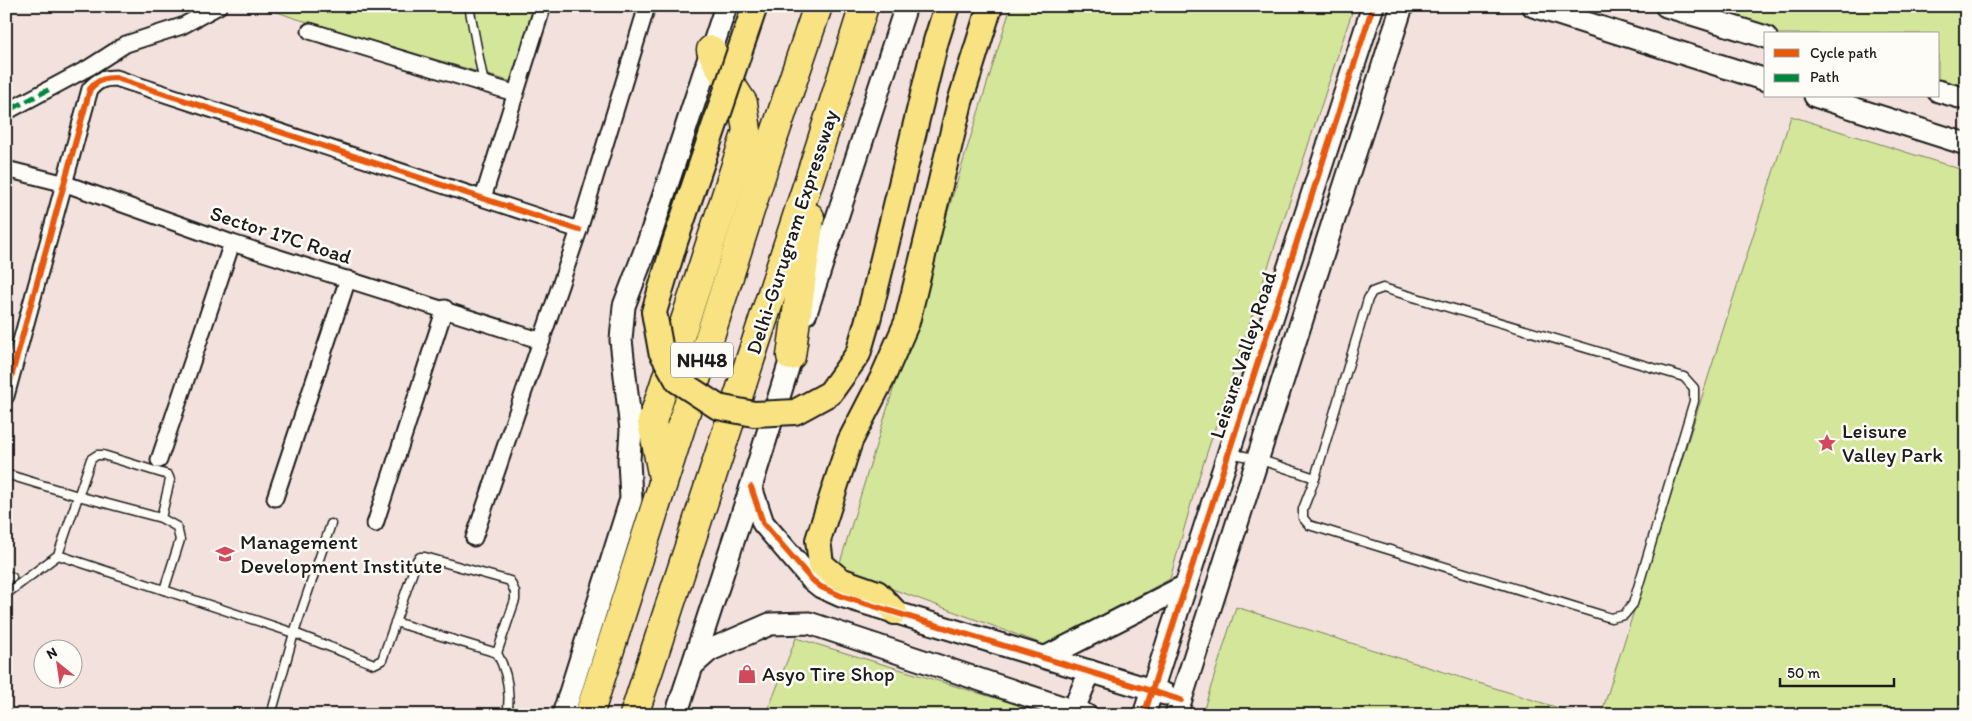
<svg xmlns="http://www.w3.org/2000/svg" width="1972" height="721" font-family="Itim,sans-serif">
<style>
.green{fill:#d3e69a;stroke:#78815b}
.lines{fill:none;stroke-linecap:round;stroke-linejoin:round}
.lane-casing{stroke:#1c1c1c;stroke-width:11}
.street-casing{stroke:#1c1c1c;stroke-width:19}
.secondary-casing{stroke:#1c1c1c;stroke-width:25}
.primary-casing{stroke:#1c1c1c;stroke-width:28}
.highway-casing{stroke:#1c1c1c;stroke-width:31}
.lane{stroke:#fdfcf7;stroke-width:8}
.street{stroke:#fdfcf7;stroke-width:15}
.secondary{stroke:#fdfcf7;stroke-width:21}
.primary{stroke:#f8e281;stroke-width:24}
.highway{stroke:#f8e281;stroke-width:28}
.primary-bridge-casing{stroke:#1c1c1c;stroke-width:28;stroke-linecap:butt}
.primary-bridge{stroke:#f8e281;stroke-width:24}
.quiet{stroke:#00873e;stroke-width:5;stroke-dasharray:10 5;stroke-linecap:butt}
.cycleway-casing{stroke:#fdfcf7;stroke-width:9}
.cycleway{stroke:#e8590c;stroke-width:6}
.labels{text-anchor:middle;stroke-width:5;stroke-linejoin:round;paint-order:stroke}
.shield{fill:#fdfcf7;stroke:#605f5e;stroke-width:1}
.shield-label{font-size:20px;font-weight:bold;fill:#1c1c1c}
.street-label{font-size:21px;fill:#1c1c1c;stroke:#fdfcf7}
.poi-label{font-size:21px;fill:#1c1c1c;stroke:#fdfcf7;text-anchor:start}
</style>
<rect width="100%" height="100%" fill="#f3e1dd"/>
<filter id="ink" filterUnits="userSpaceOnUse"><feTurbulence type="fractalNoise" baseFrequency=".02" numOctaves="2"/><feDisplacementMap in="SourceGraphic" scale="10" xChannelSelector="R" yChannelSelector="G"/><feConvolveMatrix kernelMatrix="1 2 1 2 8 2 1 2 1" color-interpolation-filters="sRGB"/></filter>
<g filter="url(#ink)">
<g class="green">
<polygon points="269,6 541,6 516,83 294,18 266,8"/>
<polygon points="1011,6 1354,6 1196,486 1170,579 1045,645 838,569"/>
<polygon points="1646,6 1966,6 1966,105 1938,96 1938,34 1766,34 1766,43"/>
<polygon points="1791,116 1966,171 1966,715 1601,715"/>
<polygon points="1236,607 1581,715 1202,715"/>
<polygon points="796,638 1028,708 1032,715 766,715"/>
</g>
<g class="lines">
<g class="lane-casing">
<g id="lane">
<polyline points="469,6 484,84"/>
<polygon points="1383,288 1684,377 1694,388 1694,401 1633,604 1624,615 1611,618 1309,525 1303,518 1303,509 1315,478 1368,299 1372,292"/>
<polyline points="1230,453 1258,459 1315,478"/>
<polyline points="6,474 78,496 161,518"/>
<polyline points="58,555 294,633 374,664 382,660 417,560 420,557 425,557 510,581 515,592 515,600 497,653 395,622"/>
<polyline points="6,575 12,577"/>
<polyline points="6,594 58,555 91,459 97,455 103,455 168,475 170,480 161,518 177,527 180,540 164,590"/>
<path d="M497 653C508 673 511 692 507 715"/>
<polyline points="271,715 294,633 331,524"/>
</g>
</g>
<g class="street-casing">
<g id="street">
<polyline points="310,31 514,93"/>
<polyline points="6,112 90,67 126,44 182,26 219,6"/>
<polyline points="6,169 66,184 232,243 542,341"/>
<polyline points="483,198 543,6"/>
<path d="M6 396 90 89C98 80 104 78 116 78L579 230"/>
<polyline points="159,460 232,243"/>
<polyline points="275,498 348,279"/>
<polyline points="375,524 445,308"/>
<polyline points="474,538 579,230 647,6"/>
</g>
</g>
<g class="secondary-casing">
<g id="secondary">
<polyline points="1533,6 1766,80"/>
<polyline points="1666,6 1766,37"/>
<polyline points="1938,91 1966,99"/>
<polyline points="1815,96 1966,144"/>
<polyline points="806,313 906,6"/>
<polyline points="751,487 763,523 811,579 821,587 841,596 1165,694"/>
<polyline points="1046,657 1185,586"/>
<polyline points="693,665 710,650 770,624 809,623 1086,715"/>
<polyline points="1073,711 1090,671"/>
<polyline points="563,715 631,499 629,460 631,430 621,340 624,306 649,240 726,6"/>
<polyline points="676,715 751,487 796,342"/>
<polyline points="1144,715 1373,6"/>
<polyline points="1176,715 1402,6"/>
</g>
</g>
<g class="primary-casing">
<polyline id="primary" points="895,612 877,593 840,580 821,564 818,540 850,441 882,379 907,322 960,102 990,6"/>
</g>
<g class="highway-casing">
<g id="highway">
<polyline points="791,356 810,217"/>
<polyline points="663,478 652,422 747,131 743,103 722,71 711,50"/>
<polyline points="589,715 770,148 818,6"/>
<polyline points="634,715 820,146 864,6"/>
</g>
</g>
<use href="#lane" class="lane"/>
<use href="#street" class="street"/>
<use href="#secondary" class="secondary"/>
<use href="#primary" class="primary"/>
<use href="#highway" class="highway"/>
<g class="primary-bridge-casing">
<polyline id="primary-bridge" points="755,6 675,242 654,312 661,351 678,381 718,407 754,414 795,412 830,393 858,354 869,316 936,41 947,6"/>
</g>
<use href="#primary-bridge" class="primary-bridge"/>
<polyline class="quiet" points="13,108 52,88"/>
<g class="cycleway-casing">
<g id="cycleway">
<path d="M6 396 90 89C98 80 104 78 116 78L579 230"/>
<polyline points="751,487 763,523 811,579 821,587 841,596 1181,700"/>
<polyline points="1144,715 1373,6"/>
</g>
</g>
<use href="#cycleway" class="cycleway"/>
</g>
</g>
<defs>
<g id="sight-bare" transform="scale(1.5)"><path d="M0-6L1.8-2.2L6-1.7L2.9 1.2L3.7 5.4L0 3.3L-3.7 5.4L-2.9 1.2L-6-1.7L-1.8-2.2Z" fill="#d1495b" stroke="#fdfcf7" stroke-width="2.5" paint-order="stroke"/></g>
<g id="university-bare" transform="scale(1.5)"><path d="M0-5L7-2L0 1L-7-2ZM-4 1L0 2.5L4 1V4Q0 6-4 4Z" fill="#d1495b" stroke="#fdfcf7" stroke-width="2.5" paint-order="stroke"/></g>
<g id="shop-bare" transform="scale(1.5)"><path d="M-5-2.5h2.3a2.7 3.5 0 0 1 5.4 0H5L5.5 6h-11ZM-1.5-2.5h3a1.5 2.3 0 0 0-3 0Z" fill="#d1495b" stroke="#fdfcf7" stroke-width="2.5" paint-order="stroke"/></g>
</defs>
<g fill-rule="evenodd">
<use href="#sight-bare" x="1827" y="443"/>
<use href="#university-bare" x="225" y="554"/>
<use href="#shop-bare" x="747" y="674"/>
</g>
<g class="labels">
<rect class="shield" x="671" y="342.5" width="62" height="35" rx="4"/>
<g class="shield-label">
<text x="702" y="367">NH48</text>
</g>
<g class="street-label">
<text transform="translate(792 232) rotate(-72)" y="7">Delhi-Gurugram Expressway</text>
<text transform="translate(281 235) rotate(18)" y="7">Sector 17C Road</text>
<text transform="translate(1243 355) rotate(-72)" y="7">Leisure Valley Road</text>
</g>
<g class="poi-label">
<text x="1842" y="438">Leisure<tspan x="1842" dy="24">Valley Park</tspan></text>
<text x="240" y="549">Management<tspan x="240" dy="24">Development Institute</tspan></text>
<text x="762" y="681">Asyo Tire Shop</text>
</g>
</g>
<rect width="1972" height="721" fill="none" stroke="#fdfcf7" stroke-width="25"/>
<rect x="12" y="12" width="1947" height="696" fill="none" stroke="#1c1c1c" stroke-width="2" filter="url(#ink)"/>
<rect x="1764" y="32" width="175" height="65" fill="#fdfcf7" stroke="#a3a29f"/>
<rect x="1774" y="49" width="25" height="8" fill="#e8590c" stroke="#a3a29f"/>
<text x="1810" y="58" font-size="15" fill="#1c1c1c">Cycle path</text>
<rect x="1774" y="74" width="25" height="8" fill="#00873e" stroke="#a3a29f"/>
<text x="1810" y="82" font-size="15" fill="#1c1c1c">Path</text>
<g transform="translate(58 664) rotate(330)"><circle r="24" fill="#fdfcf7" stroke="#a3a29f"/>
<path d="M0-4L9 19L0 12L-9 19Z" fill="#d1495b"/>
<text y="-8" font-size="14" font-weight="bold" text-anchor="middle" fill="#1c1c1c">N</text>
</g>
<path d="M1780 678v8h114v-8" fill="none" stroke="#1c1c1c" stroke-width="2.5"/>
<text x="1787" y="678" font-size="15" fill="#1c1c1c" stroke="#fdfcf7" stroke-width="4" paint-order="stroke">50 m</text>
</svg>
